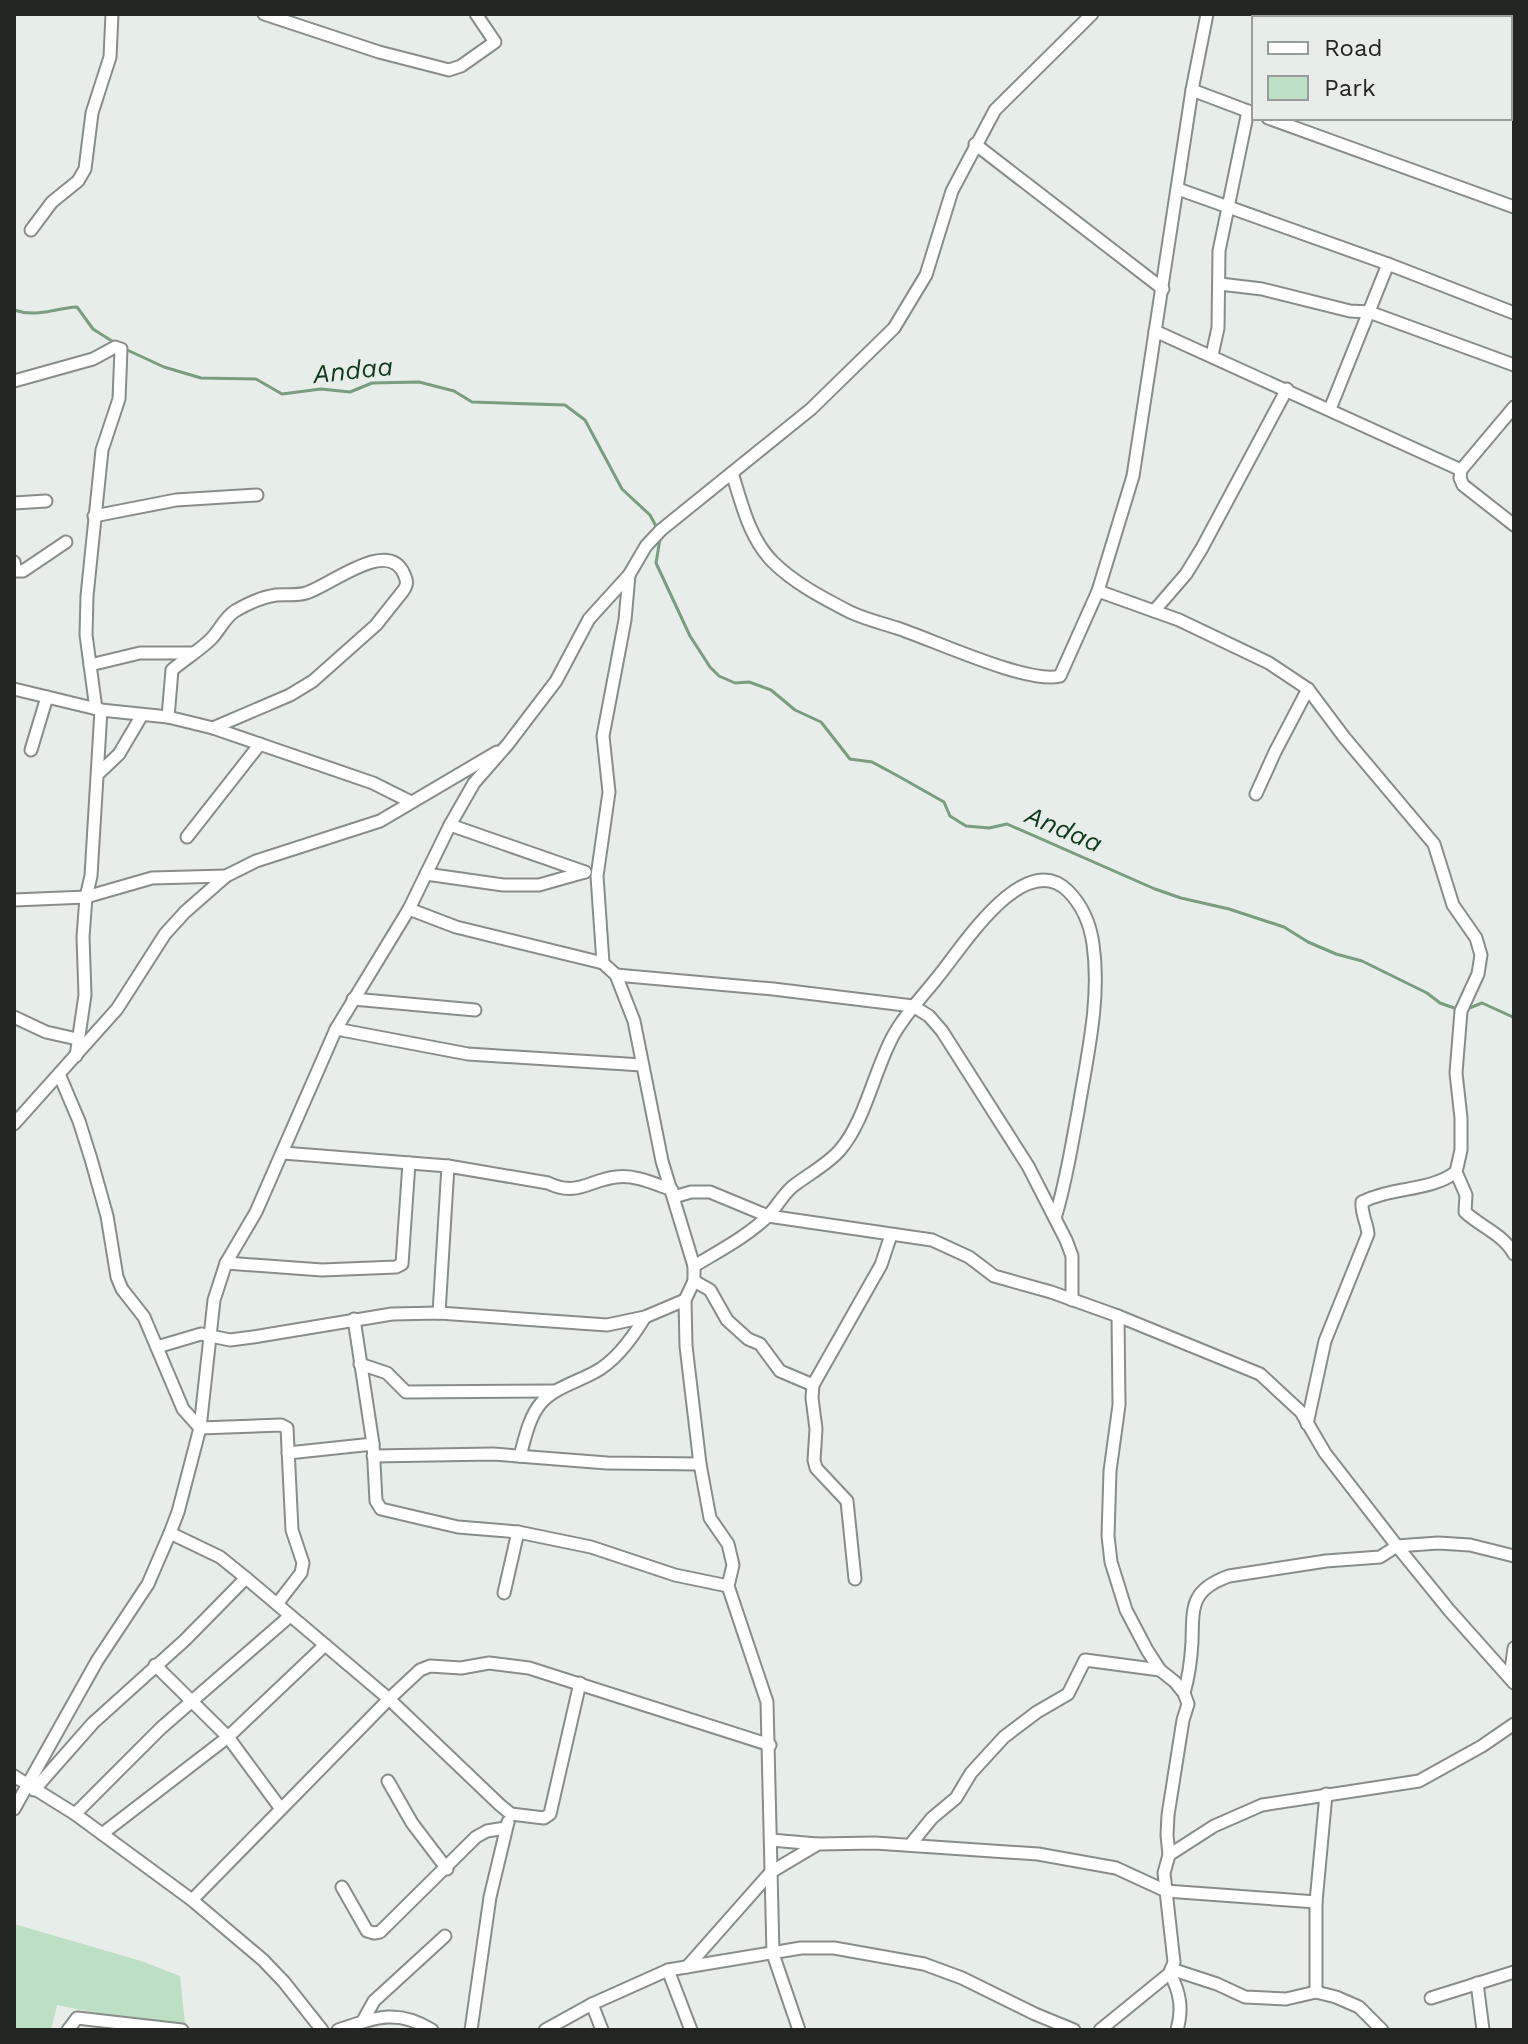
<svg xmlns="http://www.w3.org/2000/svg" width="1528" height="2044" font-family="'Work Sans',sans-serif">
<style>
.green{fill:#bddfc3}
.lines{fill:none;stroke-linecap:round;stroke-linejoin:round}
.stream{stroke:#799d7f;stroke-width:3}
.minor-casing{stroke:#888d89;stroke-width:15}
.minor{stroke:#fff;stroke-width:11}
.labels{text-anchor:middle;stroke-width:6;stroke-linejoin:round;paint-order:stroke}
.water-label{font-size:26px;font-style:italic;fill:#0f3a1c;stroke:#e7ede8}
</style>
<rect width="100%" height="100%" fill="#e7ede8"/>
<polygon class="green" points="14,1924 141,1961 180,1976 185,2023 121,2018 57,2005 51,2030 14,2030"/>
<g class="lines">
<g class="stream">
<path d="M14 310C37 318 54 308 77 307L93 329 115 343"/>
<polyline points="125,349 164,367 201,378 256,379 282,394 321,389 350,392 372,383 419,382 454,391 472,402 565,405 585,420 622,489 650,515 657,528"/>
<polyline points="660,539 656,563 690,636 710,667 719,676 735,683 749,682 771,690 795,710 821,722 850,759 872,762 898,776 944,802 950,816 966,826 989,828 1007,824 1155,889 1181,898 1229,909 1284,927 1308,942 1336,954 1362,961 1427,993 1440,1003 1457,1009"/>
<polyline points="1467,1009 1482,1003 1513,1017 1514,1024"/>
</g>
<g class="minor-casing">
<g id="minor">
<polyline points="264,14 379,52 449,70 461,66 495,42 476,14"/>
<polyline points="1307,14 1317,18"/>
<polyline points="1478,14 1488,18"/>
<polyline points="1510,24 1514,19"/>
<polyline points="1192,90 1253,113"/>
<polyline points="1510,95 1514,97"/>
<polyline points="1268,118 1514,207"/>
<polyline points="975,144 1163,289"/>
<polyline points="1178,189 1388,264 1514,313"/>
<polyline points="31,230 52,202 78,181 85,169 92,113 110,57 112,14"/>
<polyline points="1220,284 1262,289 1350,311 1369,312 1514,365"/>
<polyline points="1155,331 1461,470 1460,478 1463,485 1514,525"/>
<polyline points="1212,355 1218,328 1219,251 1248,111"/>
<polyline points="14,381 93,359 115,347 121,349 119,399 102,450 87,596 86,635 96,709"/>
<polyline points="1330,409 1388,264"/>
<polyline points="1461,470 1514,407"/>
<path d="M732 473C742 504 749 538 773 562 794 583 823 598 850 612 865 619 881 623 897 628 931 639 1029 685 1060 676L1098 591 1133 476 1192 90 1207 14"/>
<polyline points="14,503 46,501"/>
<polyline points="94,516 176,500 257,495"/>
<polyline points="14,562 16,571 23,571 66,542"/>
<path d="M1098 591 1179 620 1269 663 1308 689 1344 737 1434 844 1453 905 1476 938 1481 955 1478 974 1461 1011 1456 1073 1461 1118V1150L1456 1172 1466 1195 1465 1212C1481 1227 1503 1234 1514 1254"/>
<polyline points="1154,611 1186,574 1202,548 1287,389"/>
<polyline points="90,665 140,653 193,653"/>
<polyline points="14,689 101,710 168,717 213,728 373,783 411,802"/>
<path d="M168 717 172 670C185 659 200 650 211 639 220 630 224 618 235 611 247 604 262 597 276 595 286 594 296 596 306 593 330 586 388 537 404 574 407 581 408 584 403 591L376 625 313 681 290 695 213 728"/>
<polyline points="31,750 47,697"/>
<polyline points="99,773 119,754 142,715"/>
<polyline points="1256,794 1275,752 1308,689"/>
<polyline points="450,825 585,872"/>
<polyline points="187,837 260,744"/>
<polyline points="426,874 503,885 539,885 585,872"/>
<polyline points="14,900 86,897 152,878 226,876"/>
<polyline points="409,909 456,927 603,963 616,975 634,1021 662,1161 694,1266 694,1281 685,1300 686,1346 700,1464 710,1518 728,1544 733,1565 728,1586 767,1702 773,1954 799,2030"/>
<polyline points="603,963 597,876 609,792 603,736 625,620 629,575"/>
<polyline points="616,975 773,989 913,1006 929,1016 942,1031 1028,1166 1066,1240 1072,1256 1072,1300"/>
<polyline points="353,999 475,1010"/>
<polyline points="14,1017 46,1032 77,1039"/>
<polyline points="336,1029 468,1054 642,1065"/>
<polyline points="76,1056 85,995 83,937 86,897 91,876 101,710"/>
<polyline points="59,1074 79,1121 91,1159 107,1216 117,1277 122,1289 144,1317 183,1409 200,1428 281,1425 287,1428 292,1530 303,1563 301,1573 277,1604"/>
<polyline points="14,1124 117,1009 165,934 185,912 226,876 256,861 380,821 497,752"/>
<path d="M283 1153 448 1166 548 1183C577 1197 589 1180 616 1177 634 1174 655 1184 672 1190"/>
<polyline points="674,1197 691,1192 710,1192 768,1216 932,1240 969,1257 994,1276 1051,1292 1118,1316 1260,1374 1301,1412 1325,1453 1397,1546 1449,1610 1514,1683"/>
<polyline points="226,1263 322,1270 396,1267 402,1264 409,1163"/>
<path d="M694 1266C719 1251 748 1236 769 1215 777 1206 783 1195 792 1187 807 1175 827 1165 840 1150 865 1121 874 1071 893 1036 905 1014 922 997 937 978 960 951 1023 847 1068 891 1083 906 1090 923 1093 944 1101 1000 1087 1056 1078 1112 1071 1148 1066 1183 1055 1218"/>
<polyline points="694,1281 710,1290 727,1320 748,1339 760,1344 780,1371 813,1385"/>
<polyline points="439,1313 448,1166"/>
<polyline points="354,1319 373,1444 376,1501 381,1509 458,1527 518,1532 591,1547 675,1575 728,1586"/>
<polyline points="157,1347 201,1334 230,1340 253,1337 392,1314 439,1313 607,1325 645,1317 685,1300"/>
<polyline points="360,1364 387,1373 406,1392 555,1391"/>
<path d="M1307 1424 1325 1341 1368 1234C1367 1222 1361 1214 1362 1202 1394 1186 1429 1192 1456 1172"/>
<polyline points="288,1453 373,1444"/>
<polyline points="373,1456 493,1454 607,1463 700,1464"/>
<path d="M520 1456C525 1438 529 1417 541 1403 554 1388 577 1382 595 1372 616 1361 633 1337 645 1317"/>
<polyline points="170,1533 220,1557 246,1578 389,1699 500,1805 511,1814 544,1818 550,1814 580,1683"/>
<polyline points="855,1579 847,1501 816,1468 814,1460 816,1429 812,1398 813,1385 881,1265 891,1235"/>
<polyline points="504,1593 518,1532"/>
<polyline points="155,1665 228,1737 281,1809"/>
<polyline points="1510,1677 1514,1648"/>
<path d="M1184 1693C1189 1676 1191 1660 1192 1642 1193 1607 1190 1590 1229 1576L1326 1561 1380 1557 1397 1546 1438 1543 1470 1545 1514 1556"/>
<polyline points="14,1776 75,1814 192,1900 263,1960 284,1982 322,2030"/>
<polyline points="388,1781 412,1823 447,1869"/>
<polyline points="34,1790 93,1723 185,1640 246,1578"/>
<polyline points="14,1809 97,1661 148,1584 170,1533 178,1512 200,1428 214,1300 226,1263 256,1212 336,1029 409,909 450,825 474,783 508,744 556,681 589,619 629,575 646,546 661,530 811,409 894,328 926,275 952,191 995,110 1092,14"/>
<polyline points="75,1814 161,1728 290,1616"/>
<polyline points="102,1834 228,1737 325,1645"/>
<polyline points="771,1840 817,1844"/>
<polyline points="910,1845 932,1818 956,1798 971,1773 1004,1737 1037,1712 1068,1694 1085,1660 1160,1670"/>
<polyline points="1169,1855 1214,1826 1262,1805 1419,1781 1482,1746 1514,1724"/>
<polyline points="342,1887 367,1931 374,1933 380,1932 476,1837 487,1831 505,1828"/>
<polyline points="192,1900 389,1699 420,1670 430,1666 461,1668 489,1663 529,1668 770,1745"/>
<polyline points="687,1967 771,1872 818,1844 875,1843 1038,1854 1116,1868 1166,1891 1316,1902"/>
<polyline points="1171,1969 1217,1984 1245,1997 1286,1999 1316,1992 1336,1997 1359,2007 1382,2030"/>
<polyline points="668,1970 691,2030"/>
<path d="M1170 1973C1180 1993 1183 2008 1177 2030"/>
<polyline points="1477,1983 1483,2030"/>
<polyline points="1316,1992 1316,1902 1326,1794"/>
<polyline points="1431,1998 1514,1972"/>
<polyline points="592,2004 602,2030"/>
<polyline points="364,2019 374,2001 445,1936"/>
<polyline points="68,2030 77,2018 182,2030"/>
<path d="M338 2030C374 2018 397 2008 432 2030"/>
<polyline points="471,2030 490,1897 508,1822"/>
<polyline points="545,2030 592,2004 668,1970 801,1948 834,1948 924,1964 962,1978 1035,2014 1074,2030"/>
<polyline points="1100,2030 1170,1973 1174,1962 1164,1873 1169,1855 1167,1835 1168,1815 1183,1720 1188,1704 1184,1693 1175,1682 1160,1670 1147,1650 1126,1610 1111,1562 1108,1536 1110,1471 1119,1405 1118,1316"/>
</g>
</g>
<use href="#minor" class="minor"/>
</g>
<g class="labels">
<g class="water-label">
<text transform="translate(353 370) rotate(-6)" y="9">Andaa</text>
<text transform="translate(1064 829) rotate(23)" y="9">Andaa</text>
</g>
</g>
<rect width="1528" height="2044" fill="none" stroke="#232523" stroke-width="32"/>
<rect x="1252" y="16" width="260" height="104" fill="#e7ede8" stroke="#999d99" stroke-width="2"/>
<rect x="1268" y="42" width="40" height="12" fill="#ffffff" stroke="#999d99" stroke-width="2"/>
<text x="1324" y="56" font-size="24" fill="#232523">Road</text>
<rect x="1268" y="76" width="40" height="24" fill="#bddfc3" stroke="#999d99" stroke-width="2"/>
<text x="1324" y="96" font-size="24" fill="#232523">Park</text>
</svg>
